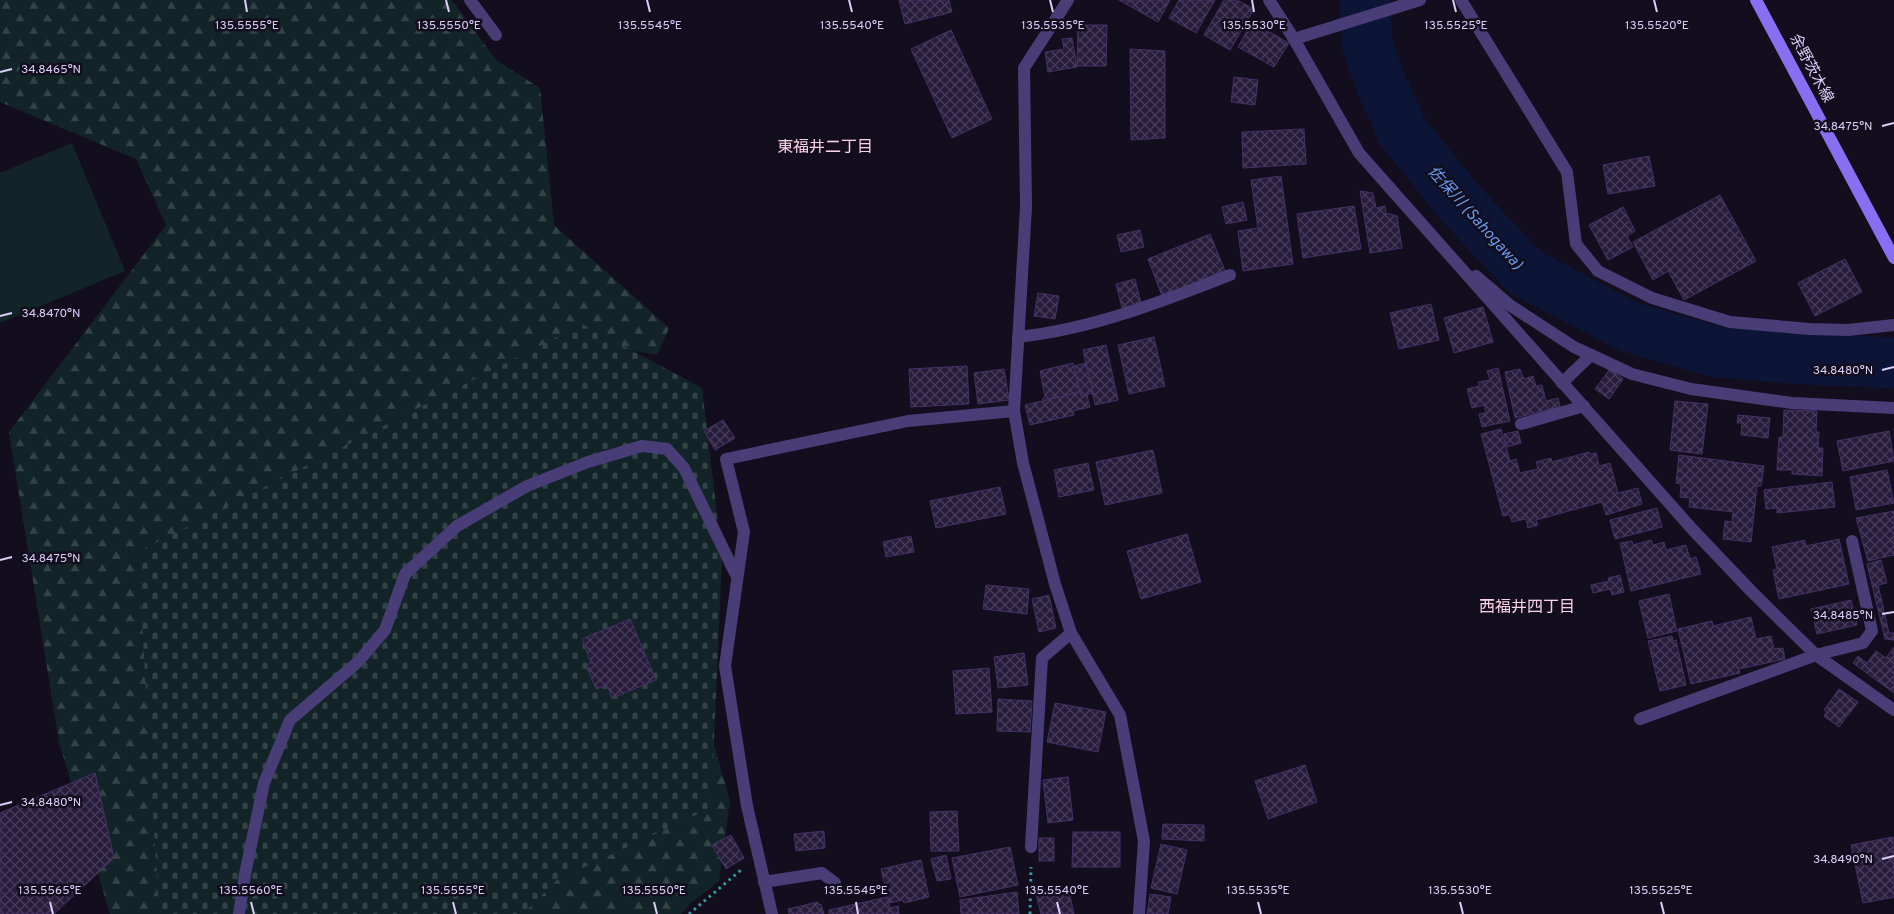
<svg xmlns="http://www.w3.org/2000/svg" width="1894" height="914" font-family="Overpass,'Noto Sans JP',sans-serif">
<style>
.forest{fill:url(#forest-firs)}
.cemetery{fill:url(#cemetery-stones)}
.green{fill:#122427}
.lines{fill:none;stroke-linecap:round;stroke-linejoin:round}
.river{stroke:#0d1537;stroke-width:51}
.building{fill:url(#building-cross-hatch);stroke:#443066}
.path{stroke:#3999a5;stroke-width:3;stroke-dasharray:2.5 4;stroke-linecap:butt}
.service{stroke:#493d78;stroke-width:12}
.minor{stroke:#493d78;stroke-width:12}
.secondary{stroke:#886ff1;stroke-width:12}
.ticks{fill:none;stroke:#dbcffa;stroke-width:2}
.labels{text-anchor:middle;stroke-width:5;stroke-linejoin:round;paint-order:stroke}
.street-label{font-size:15px;fill:#dbcffa;stroke:#130e1d}
.neighbourhood-label{font-size:16px;fill:#fbd1e4;stroke:#130e1d}
.water-label{font-size:16px;font-style:italic;fill:#679af0;stroke:#130e1d}
.ticks-label{font-size:12px;text-anchor:middle;fill:#dbcffa;stroke:#130e1d;stroke-width:5;stroke-linejoin:round;paint-order:stroke}
</style>
<defs>
<pattern id="forest-firs" width="22" height="20" patternUnits="userSpaceOnUse" patternTransform="scale(1.25)"><rect width="22" height="20" fill="#122427"/><path d="M5 1l3.5 6h-7zM16 11l3.5 6h-7z" fill="#344347"/></pattern>
<pattern id="cemetery-stones" width="16" height="16" patternUnits="userSpaceOnUse" patternTransform="scale(1.25)"><rect width="16" height="16" fill="#122427"/><path d="M2 7V4a2 2 0 0 1 4 0v3zM10 15v-3a2 2 0 0 1 4 0v3z" fill="#344347"/></pattern>
<pattern id="building-cross-hatch" width="8" height="8" patternUnits="userSpaceOnUse" patternTransform="scale(1.25)"><rect width="8" height="8" fill="#281c3c"/><path d="M0 0l8 8M0 8l8-8" fill="none" stroke="#473c59"/></pattern>
</defs>
<rect width="100%" height="100%" fill="#130e1d"/>
<g class="forest">
<polygon points="0,0 452,0 496,60 540,88 554,225 669,328 657,355 577,341 197,914 110,914 59,742 9,432 166,225 136,159 0,102"/>
<polygon points="705,713 730,800 719,881 692,902 681,914 519,914"/>
</g>
<polygon class="cemetery" points="582,324 702,388 722,557 711,808 557,880 523,914 159,914 138,552"/>
<polygon class="green" points="72,143 125,271 0,323 0,173"/>
<g class="lines">
<polyline class="river" points="1365,0 1367,43 1379,79 1402,131 1461,204 1525,272 1629,327 1717,352 1790,358 1894,363"/>
</g>
<g class="building">
<polygon points="899,0 949,0 952,12 905,24"/>
<polygon points="1119,0 1170,0 1158,22"/>
<polygon points="1179,0 1215,0 1196,33 1169,18"/>
<polygon points="1224,0 1237,0 1254,9 1230,50 1204,35"/>
<polygon points="1252,22 1289,43 1274,67 1238,47"/>
<polygon points="1078,25 1107,25 1106,66 1077,66"/>
<polygon points="951,30 992,119 952,138 911,49"/>
<polygon points="1072,38 1077,67 1048,72 1045,52 1064,49 1062,39"/>
<polygon points="1130,49 1165,51 1165,138 1131,140"/>
<polygon points="1234,77 1258,80 1255,105 1231,102"/>
<polygon points="1304,129 1306,164 1243,168 1242,132"/>
<polygon points="1649,156 1655,186 1608,194 1603,165"/>
<polygon points="1281,176 1293,264 1243,271 1238,231 1258,228 1251,180"/>
<polygon points="1360,191 1373,193 1376,208 1385,206 1386,213 1397,216 1402,248 1370,253"/>
<polygon points="1720,195 1756,261 1684,300 1668,271 1653,280 1633,242"/>
<polygon points="1243,202 1247,220 1226,224 1222,207"/>
<polygon points="1354,206 1361,249 1303,258 1297,214"/>
<polygon points="1623,207 1635,231 1627,236 1633,247 1608,260 1589,225"/>
<polygon points="1140,230 1144,247 1121,252 1117,235"/>
<polygon points="1210,234 1225,271 1162,296 1148,259"/>
<polygon points="1845,259 1862,292 1815,316 1798,283"/>
<polygon points="1135,279 1141,303 1122,308 1116,284"/>
<polygon points="1038,293 1059,296 1055,319 1034,316"/>
<polygon points="1431,304 1439,340 1399,349 1390,313"/>
<polygon points="1483,307 1493,342 1454,353 1444,318"/>
<polygon points="1154,337 1165,386 1129,394 1118,345"/>
<polygon points="1106,345 1118,400 1095,405 1083,350"/>
<polygon points="1073,363 1080,392 1043,401 1043,398 1045,397 1040,371"/>
<polygon points="1086,363 1093,393 1081,396 1074,366"/>
<polygon points="967,366 969,404 911,407 909,369"/>
<polygon points="1498,368 1510,421 1482,427 1479,414 1486,413 1484,405 1472,408 1467,389 1479,386 1478,382 1490,380 1487,371"/>
<polygon points="1004,369 1009,400 978,404 974,373"/>
<polygon points="1520,369 1524,379 1533,376 1536,386 1542,385 1546,401 1558,398 1560,407 1515,418 1505,372"/>
<polygon points="1610,369 1623,379 1609,399 1595,389"/>
<polygon points="1080,392 1081,396 1087,395 1090,407 1073,411 1074,415 1030,425 1025,405"/>
<polygon points="1675,401 1708,404 1702,454 1670,450"/>
<polygon points="1784,410 1817,411 1816,432 1819,432 1818,448 1823,448 1822,476 1792,474 1792,470 1777,470 1779,437 1783,437"/>
<polygon points="1738,415 1770,418 1768,438 1741,435 1742,423 1737,423"/>
<polygon points="723,420 735,438 715,450 704,431"/>
<polygon points="1501,429 1510,461 1516,459 1520,473 1538,469 1536,462 1551,458 1552,462 1589,452 1590,454 1596,453 1599,466 1610,463 1618,493 1638,488 1642,504 1606,515 1602,502 1536,520 1538,525 1528,528 1526,519 1512,522 1510,515 1503,516 1481,434"/>
<polygon points="1518,431 1521,443 1507,447 1504,434"/>
<polygon points="1889,431 1894,461 1843,471 1837,441"/>
<polygon points="1153,450 1162,493 1105,505 1096,462"/>
<polygon points="1679,455 1764,466 1761,486 1757,486 1751,542 1723,539 1725,521 1732,522 1733,512 1689,507 1690,498 1680,497 1681,484 1676,483"/>
<polygon points="1088,463 1094,490 1059,497 1054,470"/>
<polygon points="1887,470 1894,503 1856,510 1850,477"/>
<polygon points="1832,482 1835,507 1777,513 1777,508 1766,509 1764,490"/>
<polygon points="1000,487 1006,514 936,528 930,501"/>
<polygon points="1657,508 1662,527 1615,539 1610,520"/>
<polygon points="1894,511 1894,555 1868,561 1856,518"/>
<polygon points="1187,534 1201,582 1141,599 1127,551"/>
<polygon points="911,536 914,552 886,557 883,542"/>
<polygon points="1839,539 1849,584 1779,599 1773,570 1777,569 1772,547 1805,540 1806,546"/>
<polygon points="1651,540 1653,545 1664,542 1666,550 1686,545 1690,559 1696,557 1701,574 1631,591 1620,543 1632,541 1633,545"/>
<polygon points="1881,560 1887,583 1878,585 1889,633 1894,633 1894,640 1885,639 1867,564"/>
<polygon points="1620,575 1624,592 1612,595 1610,589 1593,593 1591,585 1609,581 1608,578"/>
<polygon points="986,585 1029,589 1027,614 983,609"/>
<polygon points="1669,594 1677,631 1648,638 1639,601"/>
<polygon points="1049,595 1056,628 1039,632 1032,599"/>
<polygon points="1851,600 1857,625 1817,634 1811,609"/>
<polygon points="1751,617 1756,639 1771,636 1774,649 1783,648 1785,659 1739,669 1740,673 1691,684 1678,629 1712,621 1713,626"/>
<polygon points="630,619 656,680 612,698 607,685 596,689 586,665 591,663 582,639"/>
<polygon points="1672,636 1673,641 1676,640 1686,685 1660,691 1648,641"/>
<polygon points="1894,647 1894,693 1853,663 1858,656 1867,663 1876,651 1886,658"/>
<polygon points="1024,653 1028,685 998,688 994,657"/>
<polygon points="989,668 992,712 956,714 953,671"/>
<polygon points="1839,689 1858,702 1839,727 1824,716 1827,712 1824,710"/>
<polygon points="998,699 1032,701 1030,732 997,731"/>
<polygon points="1055,703 1106,712 1098,752 1047,742"/>
<polygon points="1305,765 1317,802 1268,819 1255,781"/>
<polygon points="95,773 114,858 54,914 0,914 0,813"/>
<polygon points="1068,777 1073,820 1048,823 1043,780"/>
<polygon points="957,811 959,851 931,851 930,812"/>
<polygon points="1163,824 1204,825 1204,841 1162,839"/>
<polygon points="824,831 825,848 796,851 794,834"/>
<polygon points="1073,832 1120,832 1120,867 1072,867"/>
<polygon points="731,835 744,858 726,869 712,845"/>
<polygon points="1893,837 1894,897 1863,903 1851,845"/>
<rect x="1039" y="838" width="15" height="23"/>
<polygon points="1161,844 1187,850 1177,894 1151,888"/>
<polygon points="1010,847 1018,885 960,897 952,858"/>
<polygon points="946,855 951,879 937,881 931,859"/>
<polygon points="921,860 929,897 904,903 903,900 889,903 881,869"/>
<polygon points="1068,887 1074,914 1041,914 1036,894"/>
<polygon points="1017,892 1019,914 961,914 960,900"/>
<polygon points="1150,894 1171,897 1168,914 1147,914"/>
<polygon points="887,897 890,908 898,906 899,914 829,914 829,910"/>
<polygon points="818,902 818,905 821,904 824,914 789,914 788,909"/>
</g>
<g class="lines">
<g class="path">
<polyline points="689,914 741,870"/>
<polyline points="1030,914 1031,867"/>
</g>
<polyline class="service" points="239,914 245,874 264,783 290,720 358,662 385,630 405,574 457,526 527,486 588,462 642,446 667,449 684,468 737,577"/>
<g class="minor">
<polyline points="470,0 496,35"/>
<polyline points="1068,0 1024,68 1026,207 1014,411 1023,463 1055,584 1071,633 1120,715 1144,841 1139,914"/>
<polyline points="1269,0 1294,39 1359,153 1693,530 1752,592 1816,655 1894,710"/>
<polyline points="1461,0 1567,172 1576,244 1598,271 1652,298 1730,322 1810,329 1848,330 1894,325"/>
<polyline points="1294,39 1420,0"/>
<polyline points="1476,276 1511,306 1574,347 1632,374 1691,389 1792,403 1894,408"/>
<path d="M1018 337C1092 329 1161 302 1230 275"/>
<polyline points="1562,383 1591,355"/>
<polyline points="1521,424 1584,406"/>
<polyline points="1640,719 1816,655 1863,643 1872,631 1852,541"/>
<polyline points="1031,847 1042,658 1071,633"/>
<polyline points="764,882 822,873 835,883"/>
<polyline points="772,914 747,806 725,666 744,532 726,459 908,421 1014,411"/>
</g>
<polyline class="secondary" points="1756,0 1894,258"/>
</g>
<path class="ticks" d="M245 0 247 12M446 0 449 12M647 0 650 12M849 0 852 12M1050 0 1053 12M1252 0 1254 12M1453 0 1456 12M1654 0 1657 12M0 72 12 69M1882 126 1894 123M0 316 12 313M1882 370 1894 367M0 560 12 557M1882 614 1894 612M0 805 12 802M1882 859 1894 856M50 902 53 914M251 902 254 914M453 902 456 914M654 902 657 914M856 902 858 914M1057 902 1060 914M1258 902 1261 914M1460 902 1463 914M1661 902 1664 914"/>
<g class="labels">
<g class="street-label">
<text transform="translate(1812 68) rotate(62)" y="5">余野茨木線</text>
</g>
<g class="neighbourhood-label">
<text x="825" y="152">東福井二丁目</text>
<text x="1527" y="612">西福井四丁目</text>
</g>
<g class="water-label">
<text transform="translate(1476 217) rotate(48)" y="6">佐保川 (Sahogawa)</text>
</g>
</g>
<g class="ticks-label">
<text x="247" y="29">135.5555°E</text>
<text x="449" y="29">135.5550°E</text>
<text x="650" y="29">135.5545°E</text>
<text x="852" y="29">135.5540°E</text>
<text x="1053" y="29">135.5535°E</text>
<text x="1254" y="29">135.5530°E</text>
<text x="1456" y="29">135.5525°E</text>
<text x="1657" y="29">135.5520°E</text>
<text x="51" y="73">34.8465°N</text>
<text x="1843" y="130">34.8475°N</text>
<text x="51" y="317">34.8470°N</text>
<text x="1843" y="374">34.8480°N</text>
<text x="51" y="562">34.8475°N</text>
<text x="1843" y="619">34.8485°N</text>
<text x="51" y="806">34.8480°N</text>
<text x="1843" y="863">34.8490°N</text>
<text x="50" y="894">135.5565°E</text>
<text x="251" y="894">135.5560°E</text>
<text x="453" y="894">135.5555°E</text>
<text x="654" y="894">135.5550°E</text>
<text x="856" y="894">135.5545°E</text>
<text x="1057" y="894">135.5540°E</text>
<text x="1258" y="894">135.5535°E</text>
<text x="1460" y="894">135.5530°E</text>
<text x="1661" y="894">135.5525°E</text>
</g>
</svg>
